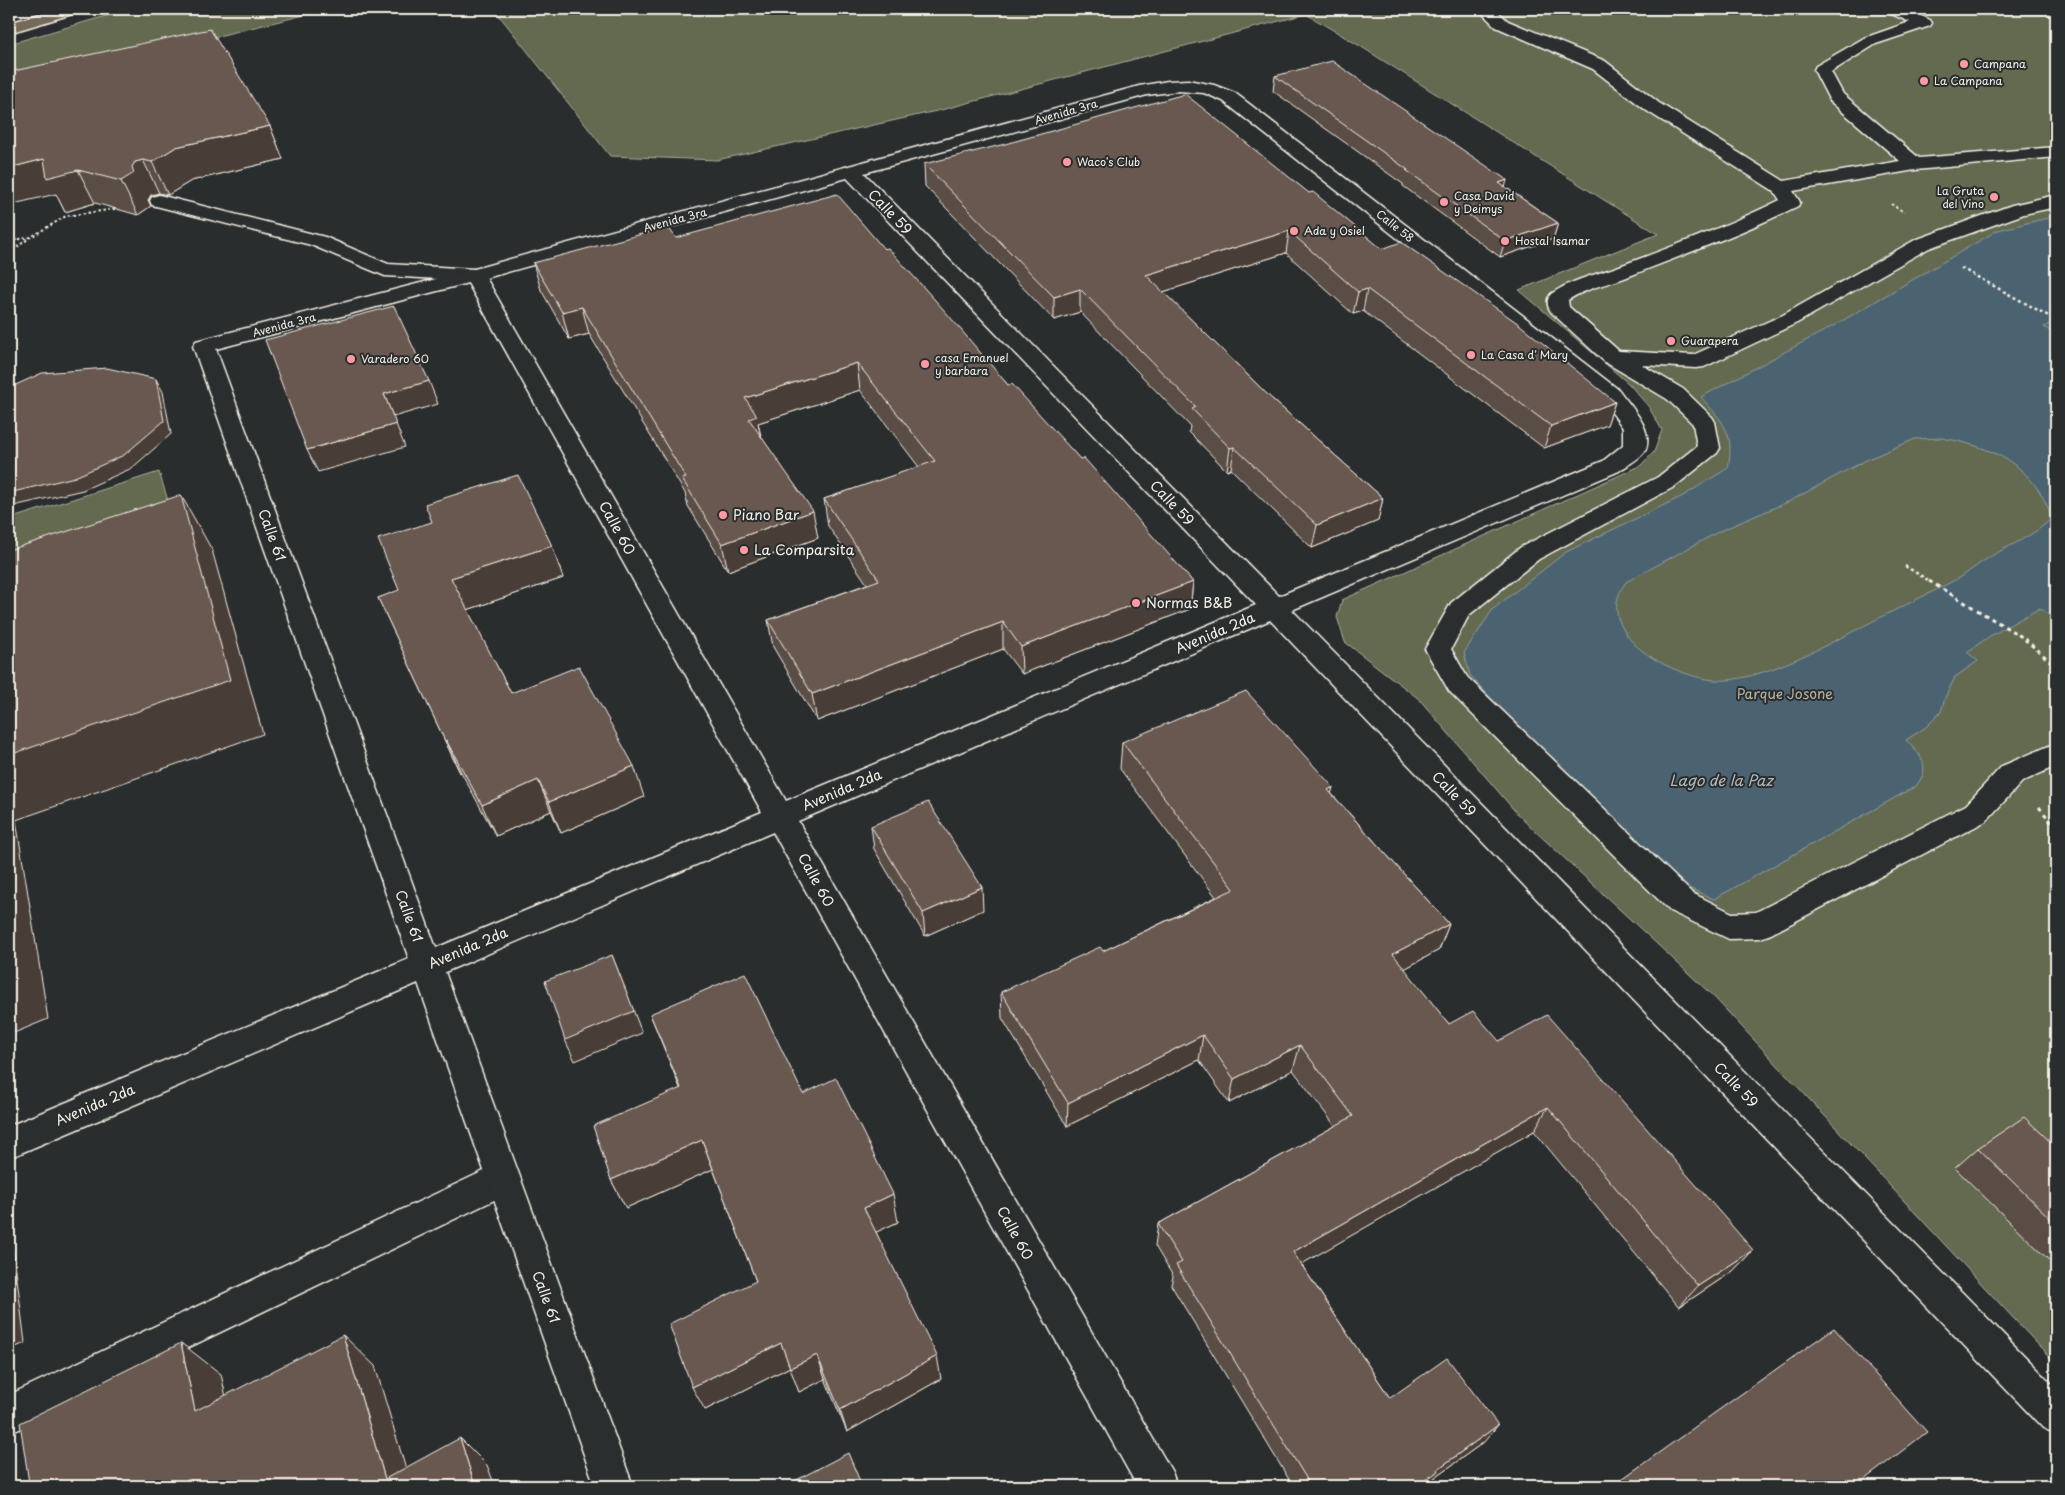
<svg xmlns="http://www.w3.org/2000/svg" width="2065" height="1495" font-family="'Playpen Sans',sans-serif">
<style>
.green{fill:#646a50;stroke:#acae9c}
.water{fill:#4c6370;stroke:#8f9ca0;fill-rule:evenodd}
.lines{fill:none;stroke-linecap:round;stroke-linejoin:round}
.service-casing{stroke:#f4f1e8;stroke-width:3}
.pedestrian-casing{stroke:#f4f1e8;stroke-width:3}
.minor-casing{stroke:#f4f1e8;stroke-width:3}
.trunk-casing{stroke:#f4f1e8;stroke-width:3}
.path-far2{stroke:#f4f1e8;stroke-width:2;stroke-dasharray:2.5 2.5;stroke-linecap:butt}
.path-far1{stroke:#f4f1e8;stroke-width:2.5;stroke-dasharray:3 3;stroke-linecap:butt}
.path{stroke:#f4f1e8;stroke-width:3;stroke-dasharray:4 4;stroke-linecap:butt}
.service{fill:#2a2d2e;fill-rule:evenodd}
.pedestrian{fill:#2a2d2e;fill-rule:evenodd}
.minor{fill:#2a2d2e;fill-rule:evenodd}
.trunk{fill:#746a5a;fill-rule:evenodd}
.wall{fill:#5a4d45;stroke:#f4f1e8}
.shaded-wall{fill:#4a3e38;stroke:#f4f1e8}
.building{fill:#695950;stroke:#f4f1e8}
.poi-dot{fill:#ff9aa2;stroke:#2a2d2e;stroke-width:2}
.labels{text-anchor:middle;stroke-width:4;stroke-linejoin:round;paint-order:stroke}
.far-poi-label{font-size:11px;fill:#f4f1e8;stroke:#2a2d2e;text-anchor:start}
.far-street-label{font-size:11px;fill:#f4f1e8;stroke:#2a2d2e}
.street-label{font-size:14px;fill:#f4f1e8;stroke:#2a2d2e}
.poi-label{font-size:14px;fill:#f4f1e8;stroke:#2a2d2e;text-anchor:start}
.park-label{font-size:14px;fill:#b3b4a4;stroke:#2a2d2e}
.water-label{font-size:15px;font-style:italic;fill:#b1b8b8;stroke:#2a2d2e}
</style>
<rect width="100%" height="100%" fill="#2a2d2e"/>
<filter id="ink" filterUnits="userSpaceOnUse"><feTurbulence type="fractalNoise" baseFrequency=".02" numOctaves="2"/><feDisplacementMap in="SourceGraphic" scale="10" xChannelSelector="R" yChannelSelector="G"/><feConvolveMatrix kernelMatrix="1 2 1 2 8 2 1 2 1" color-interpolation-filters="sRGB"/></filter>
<g filter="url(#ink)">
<g class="green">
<polygon points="130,9 329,9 9,87 9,44"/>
<polygon points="494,9 2056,9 2056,1364 1714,997 1520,817 1419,699 1345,642 1337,617 1342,600 1640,466 1654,452 1662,430 1648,406 1629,384 1519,290 1658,234 1360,46 1306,14 941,110 717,160 610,156"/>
<polygon points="159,472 181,542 9,598 9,519"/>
</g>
<path class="water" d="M2056 216V321L2044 327 2056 335V613L2051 616 2040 608 1990 636 1967 652 1978 661 1955 677 1945 698 1941 712 1926 727 1906 740C1921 756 1932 766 1916 786L1714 899 1684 886 1531 743 1470 675 1464 653 1493 609 1566 552 1683 496 1728 468C1735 431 1723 423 1701 397L1835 325 1998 230ZM1942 438C1994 447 2034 465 2052 518 2034 536 2010 545 1988 558 1977 565 1968 573 1957 579 1931 593 1905 605 1879 618 1840 638 1757 685 1714 680 1685 677 1642 658 1626 634 1614 616 1613 599 1626 582L1720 531 1790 501 1866 460 1915 439Z"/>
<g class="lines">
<g class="service-casing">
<g id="service">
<path d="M1478 9H1495L1508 21 1605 61 1659 103 1784 181 1900 161 1830 101 1814 70 1816 66 1864 38 1910 22 1887 12 1885 9H1906L1930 20 1932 23 1930 26 1876 44 1831 72 1843 94 1919 158 2056 147V157L1915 170 1793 191 1800 202 1798 206C1744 233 1688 253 1632 275 1610 284 1588 287 1568 300L1569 307 1619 351 1693 355 1783 315 1915 240 2012 205 2056 195V207L2024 214 1929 248 1797 323 1704 367 1696 368 1642 365 1683 389 1712 417 1715 422 1720 448 1717 453 1674 487 1539 559 1469 615 1451 649 1467 677 1692 893 1732 913 1756 912 1966 805 2002 766 2056 743V766L2022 782 1986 821 1771 934 1760 938 1729 939 1670 911 1449 691 1425 649 1451 603 1521 547 1658 477 1697 446 1693 424 1667 399 1605 362 1552 313C1547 307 1546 300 1551 294 1571 280 1592 276 1614 268 1670 248 1727 226 1780 200L1774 191 1647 111 1593 69 1496 27Z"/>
<polygon points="159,195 325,237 388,264 474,269 481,271 484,275 481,279 474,281 385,276 311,245 152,205 150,201 152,197"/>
<polygon points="503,1162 515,1166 520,1178 515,1190 9,1434 9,1395"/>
</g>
</g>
<g class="pedestrian-casing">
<polygon id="pedestrian" points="89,1093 101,1097 106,1108 101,1119 9,1158 9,1126"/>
</g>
<g class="minor-casing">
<path id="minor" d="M1188 80 1214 85 1235 93 1619 390C1630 406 1653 428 1646 449 1643 457 1626 466 1619 471L1292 610 2056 1388V1434L2043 1428 1270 620 798 821 1172 1472 1177 1486H1137L773 832 445 972 633 1486H595L418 983 101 1119 89 1123 77 1119 72 1108 77 1097 409 959 193 346 196 341 467 271 1139 86 1168 81ZM1178 91 1204 93 1223 101 1603 400 1623 428V445L1603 461 1279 596 864 173 1147 95ZM847 178 1256 605 786 801 486 278ZM468 283 762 812 436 948 216 349Z"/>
</g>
<g class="trunk-casing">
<polygon id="trunk" points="57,9 81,9 79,12 9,33 9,23"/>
</g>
<g class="path-far2">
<polyline points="1891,204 1904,212"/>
<polyline points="9,241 31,237 66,216 115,209"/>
<polyline points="9,253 28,239"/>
</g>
<g class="path-far1">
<polyline points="1961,268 2056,320"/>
<polyline points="1905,566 1931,582"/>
</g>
<g class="path">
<polyline points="1929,581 2022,637 2056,666"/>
<polyline points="2039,807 2056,828"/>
</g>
<use href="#service" class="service"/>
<use href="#pedestrian" class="pedestrian"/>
<use href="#minor" class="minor"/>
<use href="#trunk" class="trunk"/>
</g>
<g class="wall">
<polygon points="9,72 270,126 283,159 191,181 168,195 159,193 151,195 148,200 151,206 138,215 95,203 65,212 56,194"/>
<polygon points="1275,76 1505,187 1558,223 1553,239 1500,257 1403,186 1403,184 1273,91"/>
<polygon points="924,164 1309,193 1382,249 1615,402 1607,425 1544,448 1363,311 1353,314 1286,253 1163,292 1271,398 1383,498 1378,521 1312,548 1231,469 1227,471 1189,432 1190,426 1080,312 1054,320 925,186"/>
<polygon points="676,238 884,249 1008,385 1080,459 1193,582 1190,609 1022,674 1003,649 817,721 773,647 768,620 867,584 828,526 824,499 919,467 860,390 758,423 761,436 818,538 728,571 688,506 685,493 589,334 569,339 541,290 533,263"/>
<polygon points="552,546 563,578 467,610 511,693 644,797 561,833 551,811 496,836 461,772 460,773 378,598"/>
<polygon points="1122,742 1333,787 1331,793 1449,924 1439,950 1404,969 1449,1024 1499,1041 1753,1250 1733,1271 1679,1307 1534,1131 1301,1264 1390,1398 1484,1442 1434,1478 1428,1486 1293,1486 1171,1285 1173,1276 1155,1246 1158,1224 1335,1126 1293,1070 1229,1103 1199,1060 1067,1126 1002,1018 1001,992 1103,951 1216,897 1120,769"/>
<polygon points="871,826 983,910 925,936 874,849"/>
<polygon points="650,1014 803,1094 898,1222 876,1232 941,1379 847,1432 825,1379 799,1392 790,1367 705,1410 756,1281 713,1169 626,1208 611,1180 680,1088"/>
<polygon points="2056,1147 2056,1267 1955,1168 1978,1148"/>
</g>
<g class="shaded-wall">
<polygon points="270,126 283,159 191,181 168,195 152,162 176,147"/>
<polygon points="44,159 78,170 95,203 65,212 56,194 9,205 9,168"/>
<polygon points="143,160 159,193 151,195 148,200 151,206 138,215 121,181 135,162"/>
<polygon points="1507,180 1503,196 1499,183"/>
<polygon points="1558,223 1553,239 1500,257 1505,241"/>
<polygon points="1289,231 1286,253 1144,298 1146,275"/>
<polygon points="1080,289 1080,312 1054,320 1054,297"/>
<polygon points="1367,289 1363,311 1353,314 1358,292"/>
<polygon points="582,307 589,334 569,339 562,312"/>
<polygon points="857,363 860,390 758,423 762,443 753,446 745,398"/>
<polygon points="156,379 163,392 171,434 132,468 83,490 9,507 9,493"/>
<polygon points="429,381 438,404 393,417 384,394"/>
<polygon points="1615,402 1607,425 1544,448 1551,426"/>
<polygon points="396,424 405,447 318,472 307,450"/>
<polygon points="1234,447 1231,469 1227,471 1230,448"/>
<polygon points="181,495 212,550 263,734 16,820 48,1019 9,1035 9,755"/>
<polygon points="1383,498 1378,521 1312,548 1317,525"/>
<polygon points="813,511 818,538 728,571 722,544"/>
<polygon points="552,546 563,578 464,611 451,578"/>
<polygon points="1193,582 1190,609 1022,674 1021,647"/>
<polygon points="1003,622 1003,649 817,721 812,694"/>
<polygon points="446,740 461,772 460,773 445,741"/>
<polygon points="634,766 644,797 561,833 549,802"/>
<polygon points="538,780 551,811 496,836 482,805"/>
<polygon points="1333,787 1326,815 1328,790"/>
<polygon points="982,887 983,910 925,936 923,913"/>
<polygon points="1449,924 1439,950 1384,980 1393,954"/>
<polygon points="612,955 642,1033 575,1061 565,1040"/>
<polygon points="1203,1035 1199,1060 1067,1126 1068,1103"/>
<polygon points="1300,1045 1293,1070 1229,1103 1234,1079"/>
<polygon points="1548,1107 1534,1131 1286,1273 1293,1252"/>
<polygon points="702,1140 713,1169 626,1208 611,1180"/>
<polygon points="893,1194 898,1222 870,1235 864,1208"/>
<polygon points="9,1229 11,1230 25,1343 9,1350"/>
<polygon points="1753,1250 1733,1271 1679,1307 1698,1286"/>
<polygon points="343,1335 375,1366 411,1486 385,1479"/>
<polygon points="181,1343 221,1374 235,1439 195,1411"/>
<polygon points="781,1343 790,1367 705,1410 692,1387"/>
<polygon points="817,1355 825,1379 799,1392 790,1368"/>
<polygon points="937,1356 941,1379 847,1432 840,1410"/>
<polygon points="1498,1425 1484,1442 1434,1478 1428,1486 1416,1486 1438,1469"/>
<polygon points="460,1438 487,1465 495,1486 475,1486"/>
</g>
<g class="building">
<polygon points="210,29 270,126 176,147 152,162 143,160 135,162 132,167 134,173 121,181 78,170 47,178 44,159 9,168 9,72"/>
<polygon points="1332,61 1507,180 1499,183 1558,223 1505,241 1406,170 1408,170 1275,76"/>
<polygon points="1185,94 1309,193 1313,192 1382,249 1401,242 1519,324 1615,402 1551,426 1367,289 1358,292 1289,231 1146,275 1271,398 1383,498 1317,525 1234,447 1230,448 1192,409 1196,407 1080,289 1054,297 924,164 1005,144"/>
<polygon points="837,194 884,249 888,248 944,310 1008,385 1012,384 1080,459 1084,458 1193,582 1021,647 1003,622 812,694 768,620 879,580 824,499 935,461 857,363 745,398 757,416 749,419 813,511 722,544 682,479 686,478 582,307 562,312 533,263 668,227 676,238"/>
<polygon points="394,306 429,381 384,394 396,424 307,450 265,340"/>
<polygon points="107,368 156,379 164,421 124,455 75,477 9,493 9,388 42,373"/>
<polygon points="518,475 552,546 451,578 511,693 579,666 634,766 549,802 538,780 482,805 446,740 445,741 378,598 399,590 378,539 432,522 425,504"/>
<polygon points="181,495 230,680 9,755 9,550"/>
<polygon points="1246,691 1333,787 1328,790 1449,924 1393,954 1449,1024 1473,1011 1499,1041 1547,1015 1753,1250 1698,1286 1548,1107 1293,1252 1390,1398 1447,1358 1498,1425 1438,1469 1439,1471 1416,1486 1311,1486 1176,1265 1182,1262 1158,1224 1353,1116 1300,1045 1234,1079 1203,1035 1068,1103 1001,992 1100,947 1103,951 1234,889 1122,742"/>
<polygon points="928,802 982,887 923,913 871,826"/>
<polygon points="612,955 634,1011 565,1040 545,981"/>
<polygon points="745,973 803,1094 836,1078 893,1194 864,1208 937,1356 840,1410 817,1355 790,1368 781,1343 692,1387 669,1324 756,1281 702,1140 611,1180 593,1126 681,1088 650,1014"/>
<polygon points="2024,1117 2056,1147 2056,1224 1978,1148"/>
<polygon points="1834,1328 1927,1432 1856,1486 1612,1486"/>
<polygon points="343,1335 385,1479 460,1438 475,1486 202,1486 202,1484 197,1486 22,1486 29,1483 20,1423 181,1343 195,1411"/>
<polygon points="848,1453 862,1486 785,1486"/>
</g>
</g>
<g class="poi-dot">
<circle cx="1964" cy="64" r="5"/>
<circle cx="1924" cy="81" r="5"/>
<circle cx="1067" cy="162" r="5"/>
<circle cx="1994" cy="197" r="5"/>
<circle cx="1444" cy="202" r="5"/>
<circle cx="1294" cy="231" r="5"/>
<circle cx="1505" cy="241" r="5"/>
<circle cx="1671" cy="341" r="5"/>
<circle cx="1471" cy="355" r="5"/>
<circle cx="351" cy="359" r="5"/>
<circle cx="925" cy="364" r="5"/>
<circle cx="723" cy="515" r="5"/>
<circle cx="744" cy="550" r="5"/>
<circle cx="1136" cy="603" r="5"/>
</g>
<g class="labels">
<g class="far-poi-label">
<text x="1974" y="68">Campana</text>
<text x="1934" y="85">La Campana</text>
<text x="1077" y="166">Waco's Club</text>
<text x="1984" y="195" text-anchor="end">La Gruta<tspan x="1984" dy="13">del Vino</tspan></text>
<text x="1454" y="200">Casa David<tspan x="1454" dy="13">y Deimys</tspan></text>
<text x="1304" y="235">Ada y Osiel</text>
<text x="1515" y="245">Hostal Isamar</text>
<text x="1681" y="345">Guarapera</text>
<text x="1481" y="359">La Casa d' Mary</text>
<text x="935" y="362">casa Emanuel<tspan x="935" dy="13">y barbara</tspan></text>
<text x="361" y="363">Varadero 60</text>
</g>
<g class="far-street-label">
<text transform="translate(1066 112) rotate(-16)" y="4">Avenida 3ra</text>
<text transform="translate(675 220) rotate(-15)" y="4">Avenida 3ra</text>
<text transform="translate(1395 226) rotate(38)" y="4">Calle 58</text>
<text transform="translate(284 325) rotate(-15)" y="4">Avenida 3ra</text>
</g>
<g class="street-label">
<text transform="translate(890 212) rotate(46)" y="5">Calle 59</text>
<text transform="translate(1172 503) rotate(46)" y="5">Calle 59</text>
<text transform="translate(617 528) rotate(61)" y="5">Calle 60</text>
<text transform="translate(272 535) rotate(70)" y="5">Calle 61</text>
<text transform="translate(1215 633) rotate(-23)" y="5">Avenida 2da</text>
<text transform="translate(842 790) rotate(-23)" y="5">Avenida 2da</text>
<text transform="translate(1454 794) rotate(46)" y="5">Calle 59</text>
<text transform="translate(816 880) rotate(61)" y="5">Calle 60</text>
<text transform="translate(409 916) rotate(70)" y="5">Calle 61</text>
<text transform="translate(468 948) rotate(-23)" y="5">Avenida 2da</text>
<text transform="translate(1736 1085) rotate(46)" y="5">Calle 59</text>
<text transform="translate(95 1105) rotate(-23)" y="5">Avenida 2da</text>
<text transform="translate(1015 1233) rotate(61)" y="5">Calle 60</text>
<text transform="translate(546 1297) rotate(70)" y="5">Calle 61</text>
</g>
<g class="poi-label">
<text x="733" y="520">Piano Bar</text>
<text x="754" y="555">La Comparsita</text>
<text x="1146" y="608">Normas B&amp;B</text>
</g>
<g class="park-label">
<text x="1785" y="699">Parque Josone</text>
</g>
<g class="water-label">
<text x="1721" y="786">Lago de la Paz</text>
</g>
</g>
<rect width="2065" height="1495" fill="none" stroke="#2a2d2e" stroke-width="30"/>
<rect x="15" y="15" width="2035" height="1465" fill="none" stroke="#f4f1e8" stroke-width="2" filter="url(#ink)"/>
</svg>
